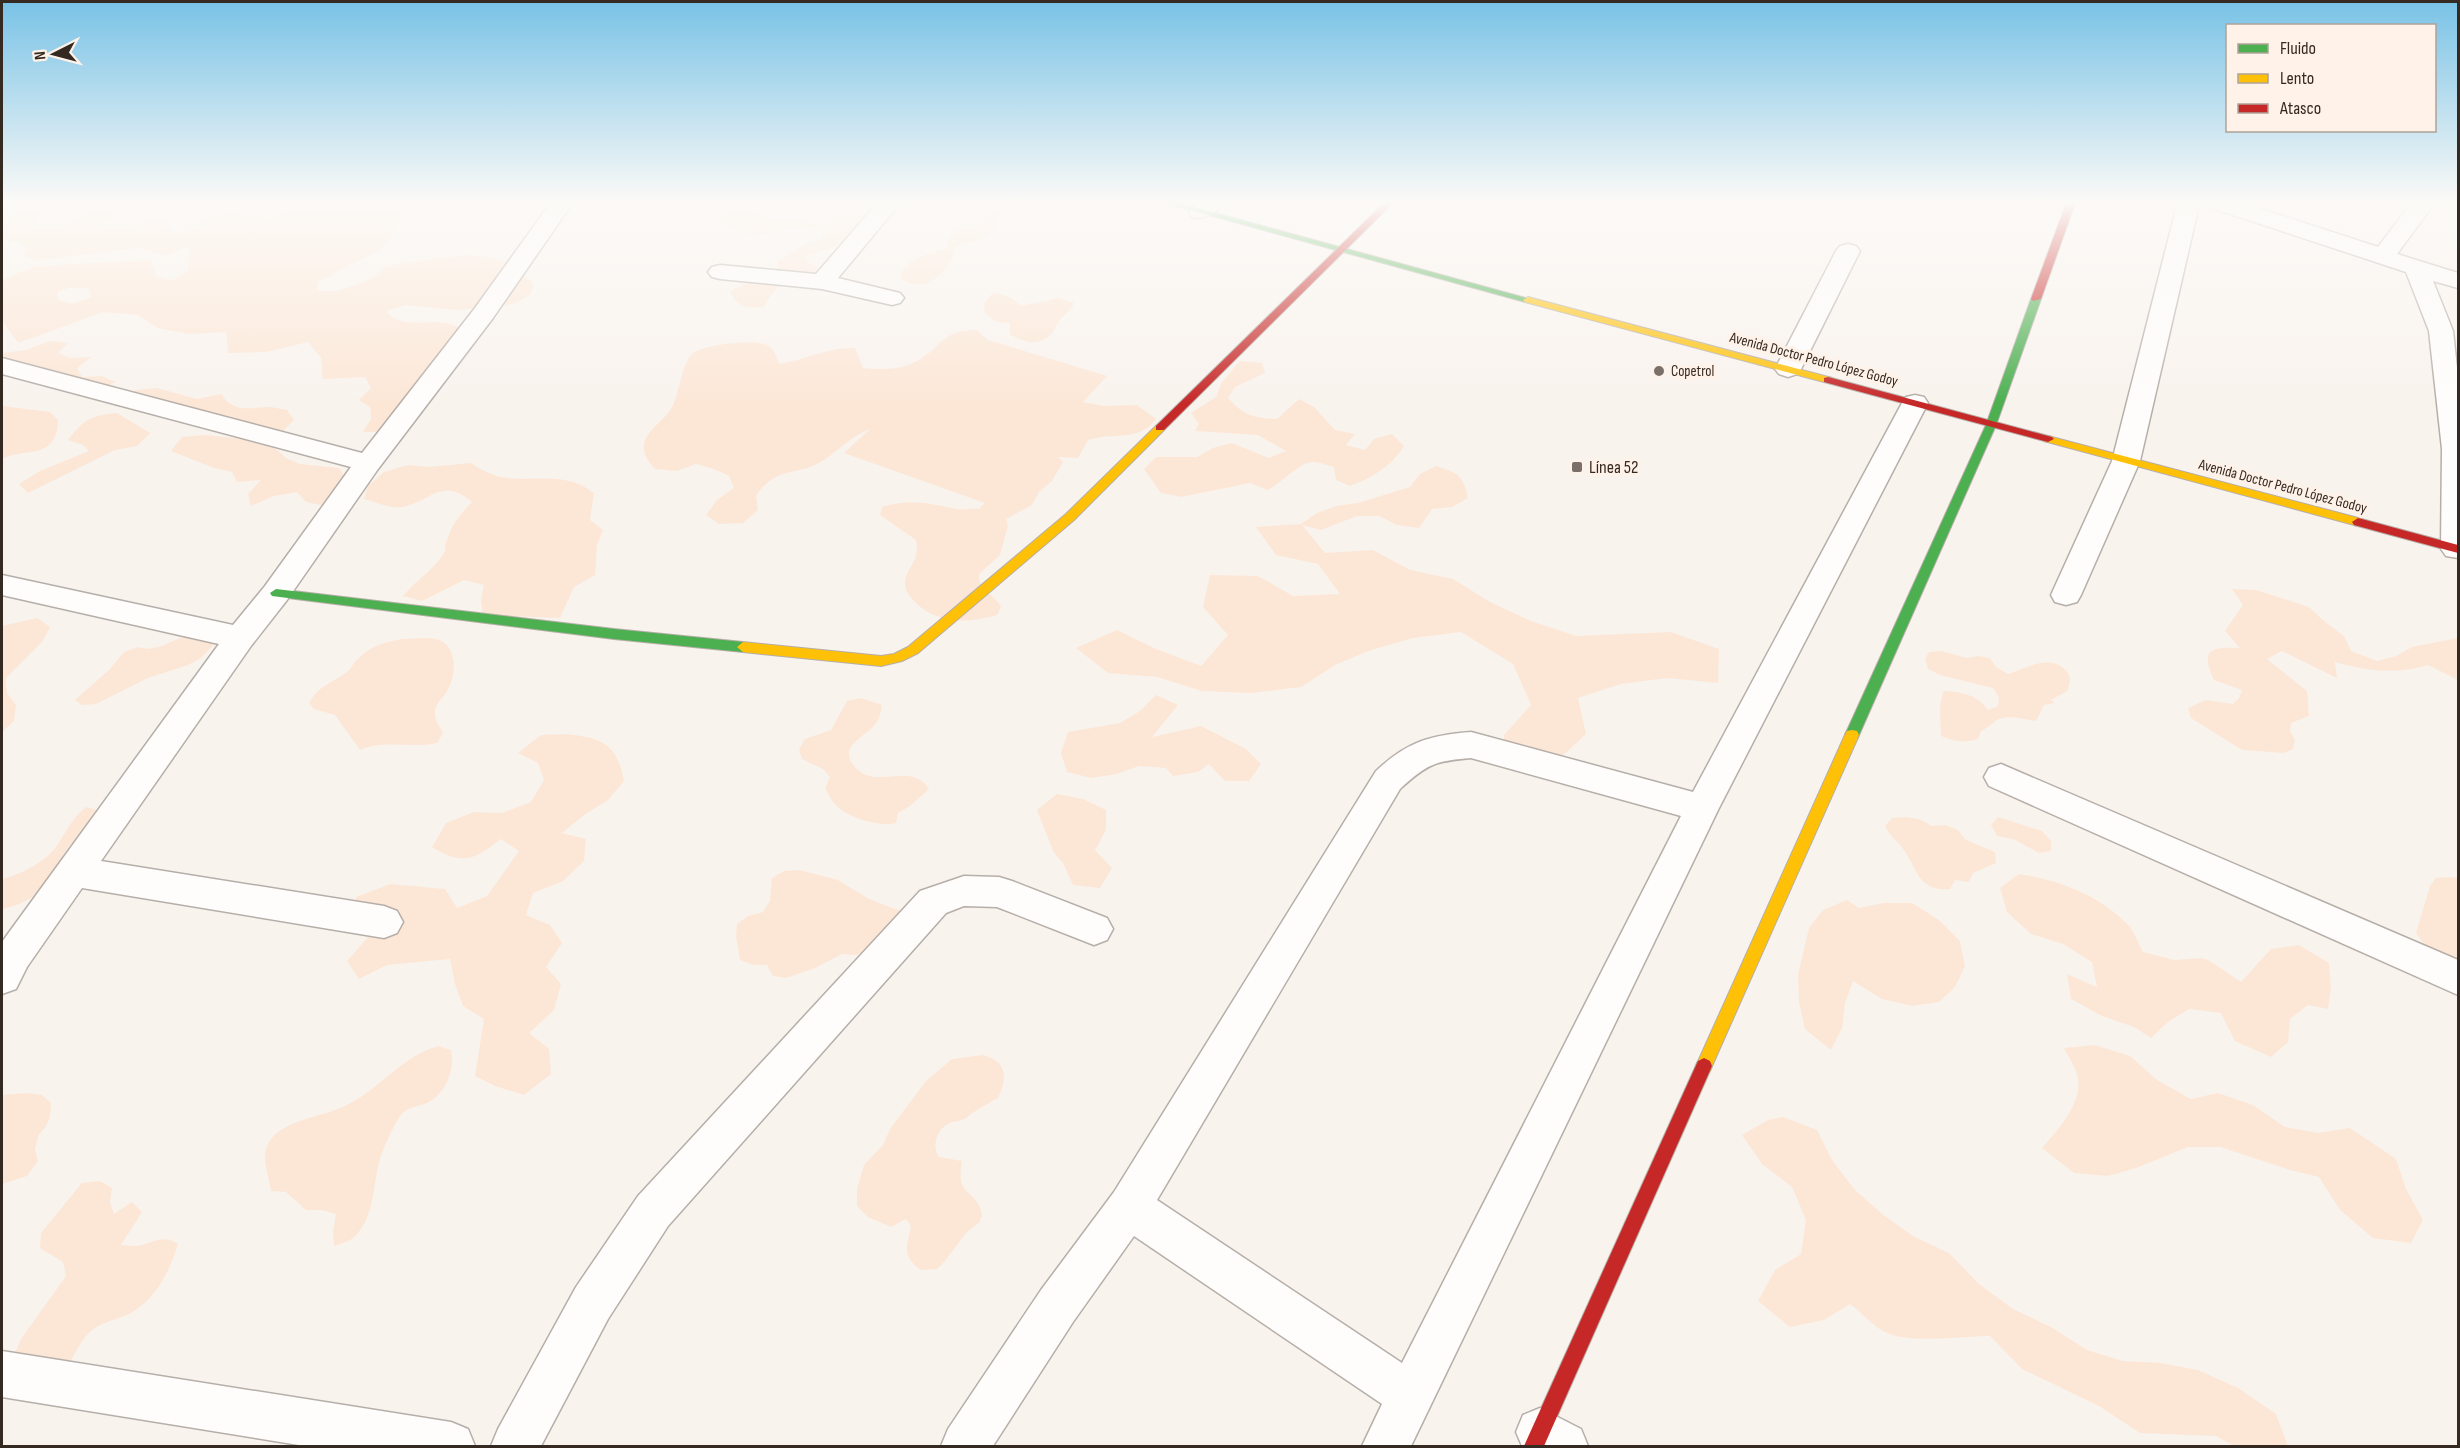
<svg xmlns="http://www.w3.org/2000/svg" width="2460" height="1448" font-family="'Sofia Sans Condensed',sans-serif">
<style>
.green{fill:#fce7d7;fill-rule:evenodd}
.lines{fill:none;stroke-linecap:round;stroke-linejoin:round}
.street-casing{stroke:#b6aea8;stroke-width:3}
.fast-casing{stroke:#b6aea8;stroke-width:2}
.slow-casing{stroke:#b6aea8;stroke-width:2}
.jam-casing{stroke:#b6aea8;stroke-width:2}
.street{fill:#fefdfc;fill-rule:evenodd}
.fast{fill:#4caf50;fill-rule:evenodd}
.slow{fill:#ffc107;fill-rule:evenodd}
.jam{fill:#c62828;fill-rule:evenodd}
.poi-dot{fill:#7a7069;stroke:#fef2e9;stroke-width:2}
.labels{text-anchor:middle;stroke-width:6;stroke-linejoin:round;paint-order:stroke}
.far-street-label{font-size:15px;fill:#352a21;stroke:#fef2e9}
.far-poi-label{font-size:15px;fill:#352a21;stroke:#fef2e9;text-anchor:start}
.poi-label{font-size:18px;fill:#352a21;stroke:#fef2e9;text-anchor:start}
</style>
<rect width="100%" height="100%" fill="#f9f3ee"/>
<g class="green">
<path d="M35 201H53L35 219V226C48 226 61 226 73 221 92 212 100 205 123 207L115 215 101 223 109 228 167 219V226L173 232 188 233C216 210 236 209 269 220L302 205 297 201H399V222L389 241 380 250 318 282 317 291H336L356 285 374 277 385 266 465 255 482 256 511 263 534 284 531 294 516 303 496 307 457 310 405 305 386 311C400 329 426 320 446 323 451 324 456 326 460 328L433 389 432 400 421 412 384 432H363L371 419 370 407 359 400 371 388 365 377 323 379 321 358 308 342 266 352 228 353 226 332 189 334 158 328 138 315 103 312 18 343 2 320V279L37 266 151 260 156 276 173 280 188 270 190 253 187 247 165 256 140 248 37 260 25 256 26 248 18 242 2 241V218L21 212ZM72 287 89 289 91 297 72 304 58 300 57 292Z"/>
<polygon points="135,201 206,201 142,212"/>
<path d="M1000 201H1038C1021 208 993 206 994 229L986 237 955 247C952 266 934 288 912 284 908 284 903 280 899 278 907 257 927 254 947 249 947 221 969 231 985 220 991 217 995 206 1000 201Z"/>
<path d="M725 210 756 213 766 219 831 224 839 215 867 214 868 222 836 247 804 256 810 264 823 269C794 278 779 278 764 307 748 308 738 308 730 292L743 284 778 270V261L805 244 821 239 822 230 788 228 753 236 729 226 721 219Z"/>
<path d="M993 293 1010 297 1021 306 1058 298 1074 303C1070 311 1065 314 1059 321 1056 324 1055 330 1052 333 1040 347 1023 343 1010 334V323L996 322 985 313 984 303Z"/>
<path d="M976 330 988 340 1107 376 1083 402 1104 406 1137 405 1156 419C1140 442 1113 432 1088 440L1078 458 1058 457 1063 462 1052 481 1039 492 1032 505 1006 519 1008 526 1000 555 979 574C978 592 995 594 1001 607L997 615C968 624 935 624 914 601 910 596 905 591 905 585 905 567 921 562 916 540L880 515 882 507C909 499 930 503 956 509 964 510 972 508 979 509L985 503 844 453 870 429C852 436 840 449 824 460 798 477 776 465 756 496L758 510 743 523 719 524 706 515 717 500 734 488 729 476 714 469 696 464 677 471 655 469C650 463 642 454 644 445 646 430 663 422 671 409 680 395 681 364 692 354 703 344 754 339 767 345 775 349 776 357 779 364 805 360 828 347 855 348L863 368C883 370 902 370 919 360 945 344 941 331 976 330Z"/>
<polygon points="49,341 68,343 58,353 70,358 91,357 77,368 82,377 102,376 115,382 98,392 11,374 2,370 2,353 26,350"/>
<path d="M1240 361 1262 363 1265 373 1235 387 1228 398C1244 416 1254 418 1277 419L1299 399 1314 407 1335 430 1355 434 1346 445 1365 450 1374 439 1392 434 1404 446C1392 466 1372 478 1350 486L1336 480 1334 467C1328 466 1320 462 1314 462 1301 461 1281 483 1268 490L1250 483 1181 497 1161 493 1144 469 1156 457H1197L1213 448 1232 443 1269 458 1286 451 1258 435 1195 431 1199 424 1191 413 1216 397 1222 382Z"/>
<path d="M157 388 197 399 221 394C233 413 250 408 268 407 274 407 281 409 287 410L294 420 281 433 121 403 135 390Z"/>
<path d="M2 406 50 412 58 420C57 461 25 447 2 459Z"/>
<path d="M117 413 150 433 137 446 115 450 28 493 19 484 40 471 89 451 83 445 68 440C83 420 92 415 117 413Z"/>
<polygon points="204,435 243,439 276,449 286,458 300,464 339,468 346,479 325,506 306,502 297,492 274,496 251,506 248,494 261,480 237,482 232,472 214,468 171,451 182,437"/>
<path d="M471 463C480 469 491 475 501 477 536 483 564 470 594 493L590 520 603 530 597 545 595 575 574 587 560 618 483 615 481 600 484 585 464 580 422 601 403 596C417 579 436 569 446 549L445 546C450 528 458 516 472 502 442 476 432 501 402 507 391 509 375 502 364 499L368 486 384 472 408 465 428 467Z"/>
<path d="M1436 466C1458 473 1463 475 1468 498L1452 507 1432 509 1419 528 1397 525 1379 516H1357L1321 530 1302 525 1325 553 1373 550 1410 570 1453 579 1490 602 1531 621 1576 636 1671 632 1719 649 1718 683 1667 678 1621 684 1578 698 1586 734 1556 762 1504 743V735L1531 705 1513 664 1461 632 1413 638 1368 651 1335 665 1301 687 1251 693 1202 691 1157 677 1108 673 1076 648 1117 630 1156 649 1201 666 1228 635 1203 607 1210 575 1258 576 1293 596 1340 594 1318 564 1276 555 1256 527 1301 524 1317 513 1336 506 1358 503 1410 487 1420 474Z"/>
<path d="M2232 589 2256 590 2309 607 2324 621 2344 636 2351 651 2377 661 2396 656 2412 647 2458 638V680L2428 665C2395 675 2368 671 2335 662L2337 678 2282 651 2267 659 2307 691 2309 716 2291 723 2290 731 2295 740 2293 749 2284 753 2242 750 2191 718 2188 708 2206 700 2233 704 2239 698 2242 690 2214 680C2199 648 2212 647 2240 648L2225 631 2243 605Z"/>
<polygon points="37,618 50,627 42,642 6,678 7,693 16,705 14,721 2,732 2,626"/>
<polygon points="189,634 217,641 201,658 188,665 148,678 96,704 82,705 75,700 109,670 124,652 138,647 149,649 162,646"/>
<path d="M402 639C413 639 425 637 436 639 458 644 457 676 447 691 443 698 436 703 435 711 434 719 439 726 443 733L437 743C411 749 385 739 360 750L335 715 314 709 309 703C319 685 334 682 348 671 352 668 353 663 357 660 369 646 385 642 402 639Z"/>
<path d="M1941 651 1967 658 1978 656 1990 658 1996 667 2008 674C2024 669 2049 654 2064 669 2072 675 2071 682 2067 691L2051 700 2055 703 2044 705 2036 721C2024 719 2007 714 1997 720 1991 724 1988 728 1981 731L1978 739C1964 743 1955 742 1941 736 1941 723 1938 702 1944 691 1962 692 1978 695 1988 710L1998 706 1999 697 1993 688 1940 675 1928 669 1925 659 1929 652Z"/>
<polygon points="1156,695 1178,705 1152,737 1201,726 1246,749 1261,764 1249,781 1225,781 1209,764 1198,772 1173,776 1166,768 1139,766 1117,774 1091,778 1067,772 1061,753 1068,732 1120,723 1140,711"/>
<path d="M861 698 882 705C881 711 880 717 876 723 868 736 837 745 854 766 875 792 910 760 929 789L910 806 898 813 896 823C881 828 845 817 835 804 831 800 828 793 825 788L830 777 823 769 802 759 799 749 805 739 831 730 847 701Z"/>
<path d="M566 734C602 738 617 743 624 781L608 800 584 815 562 833 586 839 584 861 563 881 533 893 526 915 550 925 562 943 546 967 561 984 554 1010 529 1033 549 1049 551 1074 524 1095 495 1086 475 1076 484 1019 463 1006 455 984 450 959 387 965 359 979 347 961 368 937 353 921 356 897 390 884 445 889 457 908 487 896 519 851 501 839C474 860 463 866 432 847L446 823 474 812 502 813 531 802 544 780 538 763 518 753 541 735Z"/>
<polygon points="1057,794 1083,799 1106,810 1106,830 1095,850 1112,868 1100,888 1073,885 1063,863 1054,853 1037,810"/>
<path d="M86 807 97 810C87 826 76 838 65 852 60 859 59 866 56 874 47 892 20 906 2 909V879C19 875 44 863 55 848 66 833 71 819 86 807Z"/>
<path d="M1905 817 1919 819 1932 826 1945 825 1958 830 1966 840 1995 852 1996 863 1973 873 1969 882 1955 880 1950 889C1918 892 1918 869 1903 849 1897 840 1891 838 1885 826L1892 818Z"/>
<polygon points="1998,817 2042,831 2051,841 2051,851 2039,853 2013,839 1997,836 1991,825"/>
<polygon points="799,870 838,880 869,899 906,913 870,949 856,955 842,954 815,968 786,978 773,976 767,965 753,965 740,960 736,936 737,924 748,916 763,912 770,901 772,878 784,871"/>
<path d="M2019 874C2059 880 2102 896 2130 927 2135 934 2139 944 2143 952L2174 960 2202 958 2210 961 2241 982 2271 949 2299 945 2329 963 2331 987 2328 1009 2308 1005 2290 1019 2288 1042 2271 1057 2235 1041 2221 1013 2189 1009 2168 1022 2151 1038 2134 1027 2102 1016 2071 999 2067 974 2097 987 2092 962 2063 944 2031 934 2007 912 2000 888Z"/>
<polygon points="2450,877 2458,878 2458,971 2435,959 2416,933 2430,886 2436,878"/>
<polygon points="1847,900 1859,908 1884,903 1912,903 1939,920 1960,941 1965,966 1955,987 1939,1002 1912,1006 1882,999 1853,981 1845,1003 1842,1028 1831,1050 1805,1029 1799,1002 1798,975 1809,928 1823,910"/>
<path d="M2095 1045 2130 1056 2157 1080 2191 1099 2218 1093 2253 1105 2285 1127 2318 1133 2350 1128 2396 1159 2406 1189 2423 1220 2411 1243 2373 1238 2340 1210 2319 1177 2290 1170 2220 1147H2188L2136 1168 2108 1176 2074 1173 2042 1148C2058 1130 2082 1104 2078 1078 2077 1069 2068 1057 2064 1048Z"/>
<path d="M438 1046 451 1050C455 1068 447 1092 429 1102 417 1108 407 1105 398 1119 391 1132 383 1148 379 1162 373 1187 374 1221 352 1239 347 1242 339 1244 334 1246L333 1231 336 1214 322 1210H306L286 1192 271 1191C269 1175 260 1157 269 1142 285 1118 322 1118 347 1105 380 1089 402 1056 438 1046Z"/>
<path d="M983 1055C1007 1061 1008 1078 998 1098 987 1104 976 1110 966 1118 960 1122 953 1121 948 1124 936 1130 932 1147 939 1157L962 1161C955 1198 976 1188 982 1214L980 1222 967 1232 944 1262 937 1269 921 1270C900 1255 908 1245 911 1226L906 1219 891 1227 868 1217 857 1206V1189L864 1165 883 1145 890 1129 926 1081 952 1059Z"/>
<path d="M27 1093 42 1095 51 1103C51 1115 49 1126 39 1134L35 1149 38 1161 27 1176 2 1184V1095Z"/>
<path d="M1783 1117 1817 1130 1832 1160 1854 1189 1882 1214 1913 1236 1949 1253 1979 1284 2013 1309 2051 1327 2087 1350 2123 1361 2160 1363 2198 1370 2238 1388 2276 1414 2288 1446H2234L2216 1436 2140 1433 2099 1406 2022 1369 1990 1336C1960 1336 1908 1345 1883 1331 1871 1324 1861 1312 1850 1304L1824 1320 1790 1327 1758 1301 1775 1270 1801 1254 1806 1220 1792 1187 1762 1164 1742 1135 1768 1120Z"/>
<path d="M100 1181 112 1188 110 1202 114 1214 132 1202 142 1212 121 1245C125 1245 131 1246 136 1246 152 1244 163 1233 178 1244 170 1270 159 1293 137 1309 125 1318 111 1319 98 1326 85 1333 77 1349 70 1362L13 1358 21 1339 66 1276 63 1262 40 1248 41 1233 82 1183Z"/>
</g>
<g class="lines">
<g class="street-casing">
<g id="street">
<polygon points="552,201 574,201 493,318 378,469 287,600 251,646 101,861 384,906 397,911 403,922 397,933 384,938 82,888 27,967 16,989 2,994 2,942 219,644 2,595 2,575 233,625 265,586 351,467 2,374 2,358 362,453 475,308"/>
<polygon points="879,201 902,201 838,278 900,293 904,298 900,303 892,305 822,289 720,279 712,277 708,272 712,267 720,265 816,274"/>
<path d="M1199 201H1224C1216 213 1206 220 1192 217L1189 212Z"/>
<polygon points="2178,201 2200,201 2140,461 2081,595 2077,602 2066,605 2055,602 2051,595 2112,461"/>
<polygon points="2203,201 2237,201 2378,247 2413,201 2436,201 2397,254 2458,273 2458,288 2433,281 2453,331 2458,377 2458,558 2446,556 2441,549 2442,449 2429,331 2406,272 2206,206"/>
<polygon points="1848,244 1856,246 1860,251 1801,369 1797,374 1788,377 1779,374 1775,369 1836,251 1840,246"/>
<path d="M1915 395 1924 397 1928 403 1719 808 1411 1446H1362L1382 1404 1134 1236 1073 1322 993 1446H941L948 1429 1041 1290 1114 1192 1376 771C1407 742 1430 735 1471 732L1693 792 1902 403 1906 397ZM1471 758 1681 816 1402 1363 1157 1200 1400 789C1427 764 1435 761 1471 758Z"/>
<polygon points="2001,764 2458,960 2458,995 1989,786 1984,777 1989,768"/>
<polygon points="964,876 999,877 1012,881 1107,918 1113,929 1107,940 1094,945 997,907 964,906 946,913 668,1226 608,1319 541,1446 491,1446 498,1429 576,1287 638,1196 920,891"/>
<polygon points="2,1351 451,1422 468,1429 475,1446 305,1446 2,1397"/>
<polygon points="1540,1408 1581,1429 1588,1446 1522,1446 1516,1432 1523,1415"/>
</g>
</g>
<g class="fast-casing">
<g id="fast">
<polygon points="1157,201 1172,201 1533,300 1525,302"/>
<polygon points="2036,296 2041,299 1996,425 1859,735 1857,739 1847,739 1845,735 1986,425 2031,299"/>
<polygon points="276,589 614,629 743,642 749,647 743,652 614,639 272,596 270,593"/>
</g>
</g>
<g class="slow-casing">
<g id="slow">
<polygon points="1528,297 1832,378 1833,380 1832,382 1824,382 1525,302 1523,300"/>
<polygon points="1160,425 1165,428 1164,430 1074,520 918,653 902,661 881,666 743,652 737,647 743,642 881,656 894,654 908,647 1066,514 1156,426"/>
<polygon points="2048,436 2362,519 2364,522 2358,526 2044,441 2042,439"/>
<polygon points="1852,730 1857,731 1859,735 1712,1066 1710,1071 1704,1074 1698,1071 1696,1066 1845,735 1847,731"/>
</g>
</g>
<g class="jam-casing">
<g id="jam">
<polygon points="1386,201 1395,201 1164,430 1156,430 1156,426"/>
<polygon points="2067,201 2076,201 2041,299 2033,301 2031,299"/>
<polygon points="1828,377 2052,437 2054,439 2048,442 1824,382 1824,378"/>
<polygon points="2358,518 2458,545 2458,553 2354,525 2352,522"/>
<polygon points="1704,1058 1710,1061 1712,1066 1544,1446 1524,1446 1698,1061"/>
</g>
</g>
<use href="#street" class="street"/>
<use href="#fast" class="fast"/>
<use href="#slow" class="slow"/>
<use href="#jam" class="jam"/>
</g>
<linearGradient id="sky" x2="0" y2="1"><stop stop-color="#78c2e6"/><stop offset="0.5" stop-color="#fcfaf7"/><stop offset="1" stop-color="#fcfaf7" stop-opacity="0"/></linearGradient>
<rect width="2460" height="404" fill="url(#sky)"/>
<g class="poi-dot">
<circle cx="1659" cy="371" r="6"/>
<rect x="1571" y="461" width="12" height="12" rx="3"/>
</g>
<g class="labels">
<g class="far-street-label">
<text transform="translate(1814 359) rotate(15)" y="5">Avenida Doctor Pedro López Godoy</text>
<text transform="translate(2283 486) rotate(15)" y="5">Avenida Doctor Pedro López Godoy</text>
</g>
<g class="far-poi-label">
<text x="1671" y="376">Copetrol</text>
</g>
<g class="poi-label">
<text x="1589" y="473">Línea 52</text>
</g>
</g>
<rect width="2460" height="1448" fill="none" stroke="#352a21" stroke-width="6"/>
<rect x="2226" y="24" width="210" height="108" fill="#fef2e9" stroke="#aea299" stroke-width="1.5"/>
<rect x="2238" y="44" width="30" height="9" fill="#4caf50" stroke="#aea299" stroke-width="1.5"/>
<text x="2280" y="54" font-size="18" fill="#352a21">Fluido</text>
<rect x="2238" y="74" width="30" height="9" fill="#ffc107" stroke="#aea299" stroke-width="1.5"/>
<text x="2280" y="84" font-size="18" fill="#352a21">Lento</text>
<rect x="2238" y="104" width="30" height="9" fill="#c62828" stroke="#aea299" stroke-width="1.5"/>
<text x="2280" y="114" font-size="18" fill="#352a21">Atasco</text>
<g transform="translate(54 54) rotate(264)" stroke="#fef2e9" stroke-width="4.5" paint-order="stroke">
<path d="M0-4.5L10 22L0 15L-10 22Z" fill="#352a21"/>
<text y="-9" font-size="16" font-weight="bold" text-anchor="middle" fill="#352a21">N</text>
</g>
</svg>
